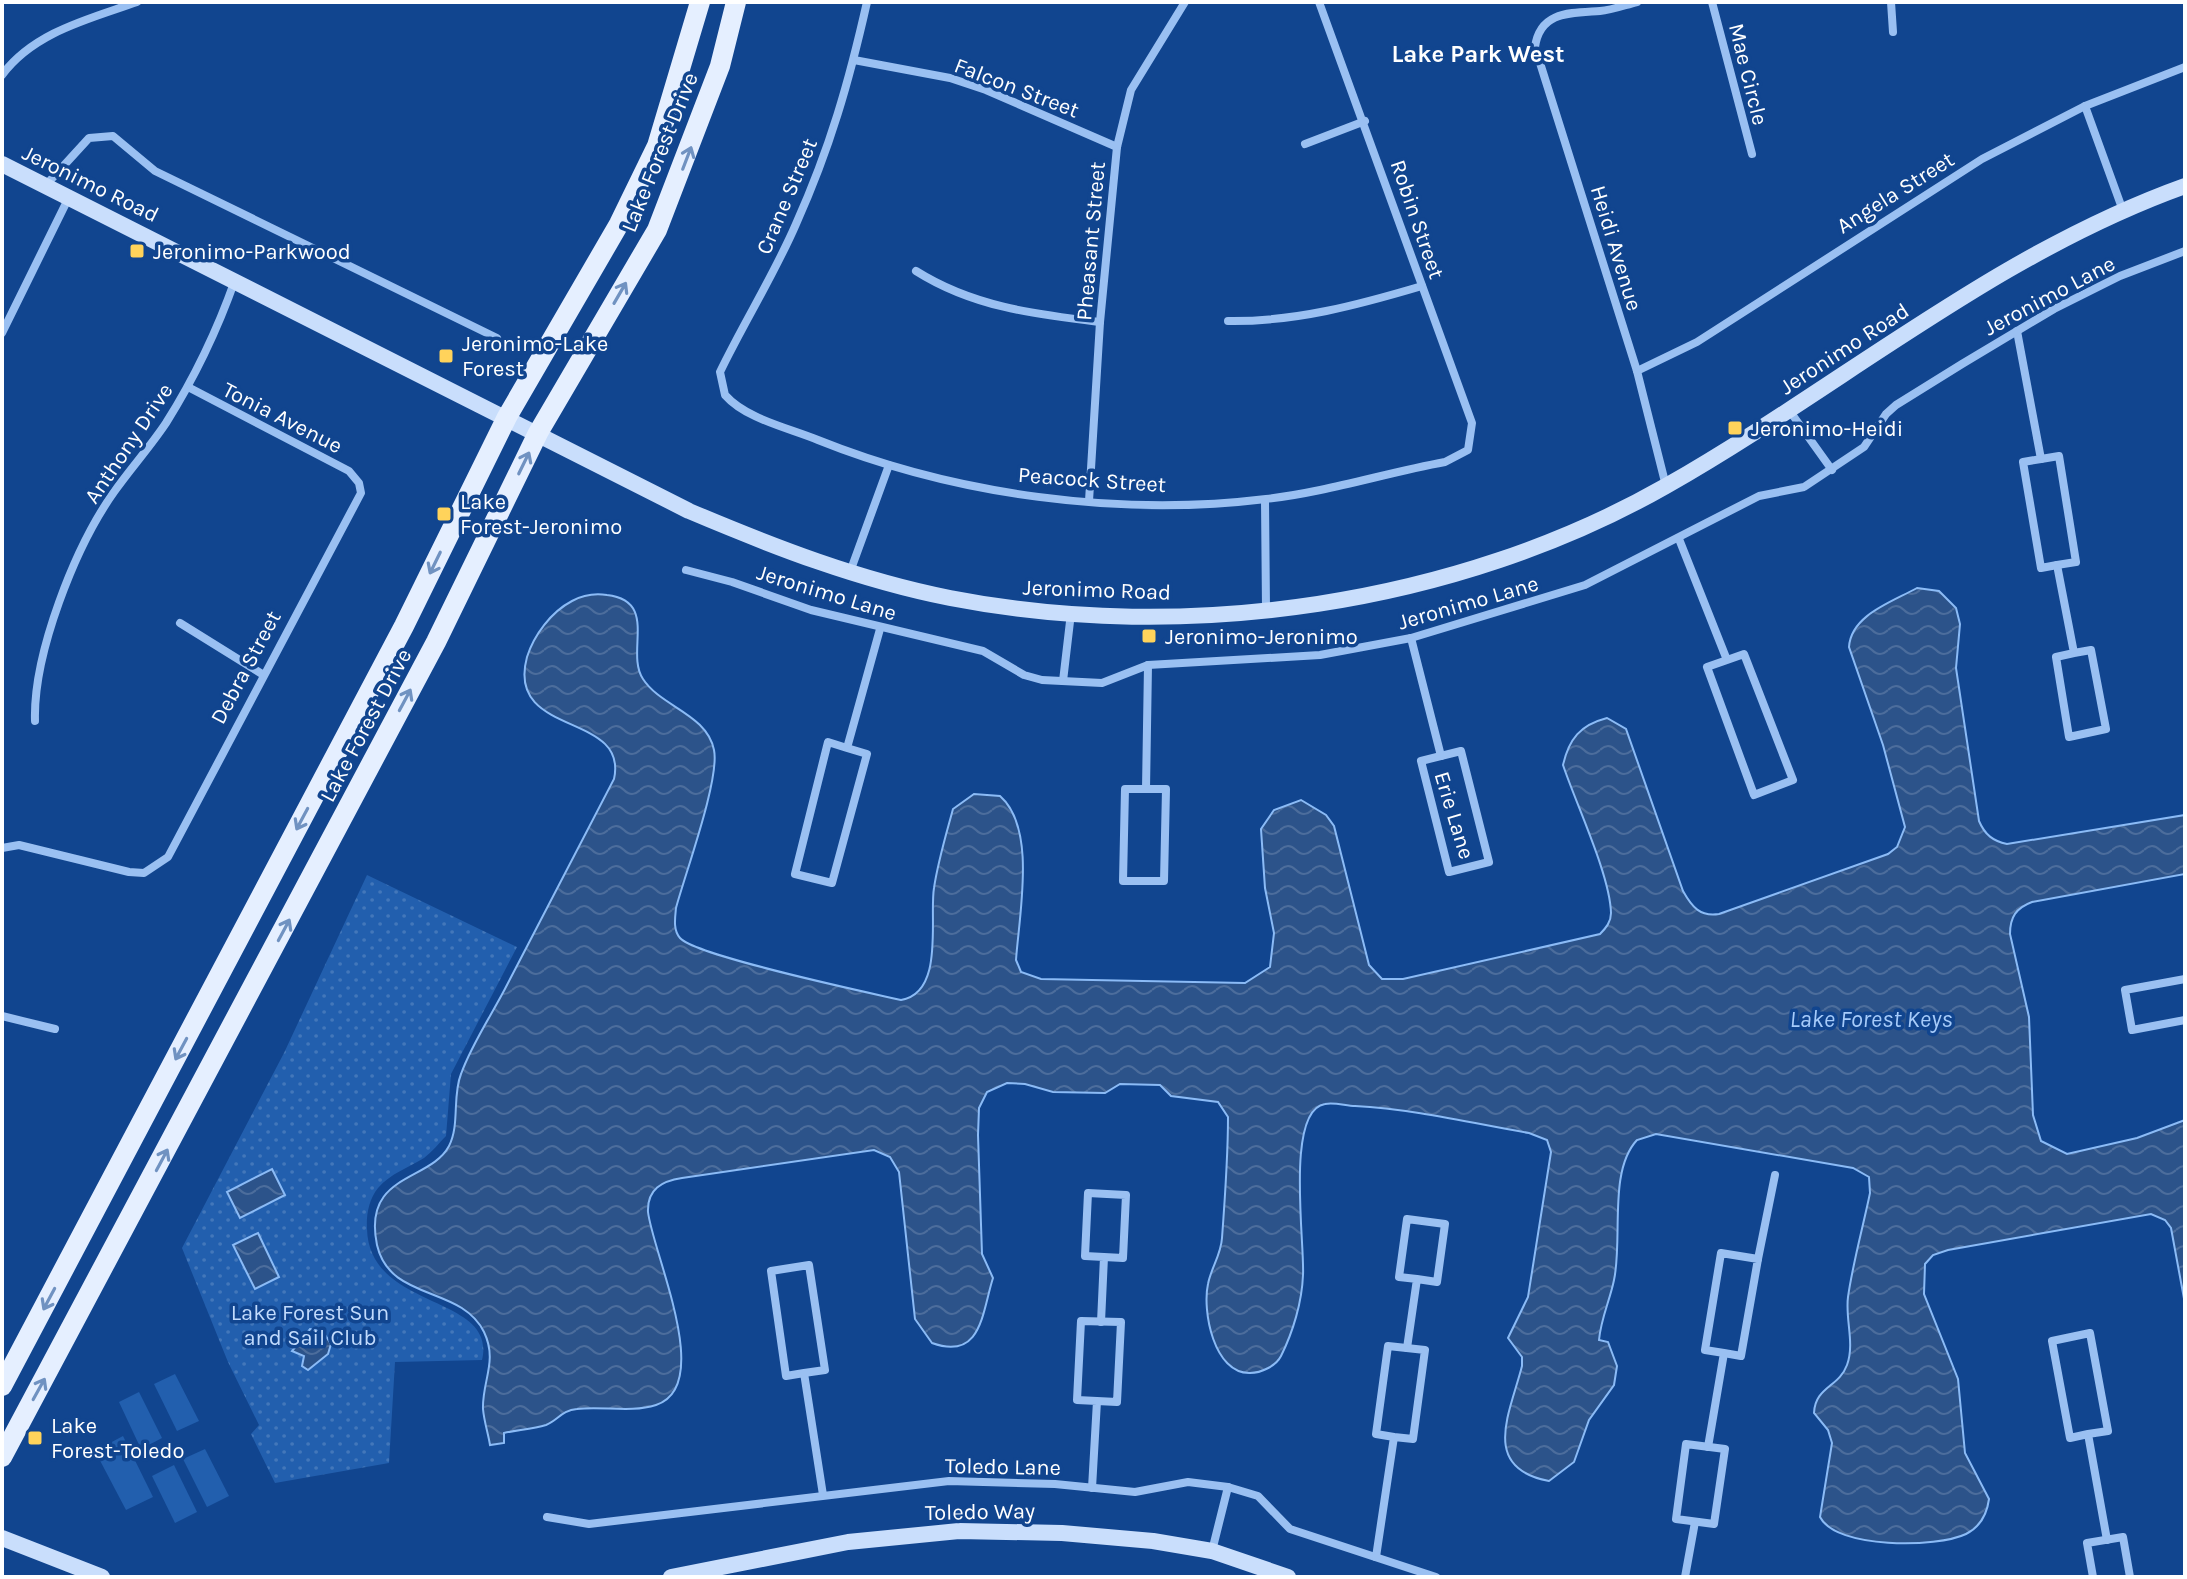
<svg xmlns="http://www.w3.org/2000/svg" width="2187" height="1579" font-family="Karla,sans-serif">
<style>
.grass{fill:#225fae}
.park{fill:url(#park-dots)}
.water{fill:url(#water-waves);stroke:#8bbbf6;stroke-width:2}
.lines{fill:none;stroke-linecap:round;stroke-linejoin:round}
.minor{stroke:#9ac0f2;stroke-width:8}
.secondary{stroke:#c9defc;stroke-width:16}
.primary{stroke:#e5efff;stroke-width:20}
.oneway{stroke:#7092c1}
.poi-dot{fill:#ffd35b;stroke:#11458f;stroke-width:3}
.labels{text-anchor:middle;stroke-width:7;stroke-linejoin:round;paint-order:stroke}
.street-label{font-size:22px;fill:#fff;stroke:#11458f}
.poi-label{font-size:22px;fill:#fff;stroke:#11458f;text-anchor:start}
.park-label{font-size:22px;fill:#c1dbfd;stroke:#11458f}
.neighbourhood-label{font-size:24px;font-weight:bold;fill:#fff;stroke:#11458f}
.water-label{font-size:24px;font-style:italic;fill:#a6cbfa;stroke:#11458f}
</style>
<defs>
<pattern id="park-dots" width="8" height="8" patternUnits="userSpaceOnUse" patternTransform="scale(2)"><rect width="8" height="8" fill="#225fae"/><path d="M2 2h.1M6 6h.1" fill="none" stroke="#4377ba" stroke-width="1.8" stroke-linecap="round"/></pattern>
<pattern id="water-waves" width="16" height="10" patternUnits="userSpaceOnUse" patternTransform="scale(2)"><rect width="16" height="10" fill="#2c538a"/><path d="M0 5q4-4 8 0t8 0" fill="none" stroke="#4c6d9c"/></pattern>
</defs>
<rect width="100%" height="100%" fill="#11458f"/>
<g class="grass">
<polygon points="175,1374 199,1421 177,1431 154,1384"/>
<polygon points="139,1392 162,1438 141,1449 119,1402"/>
<polygon points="123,1436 153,1497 126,1510 95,1451"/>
<polygon points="205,1449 229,1496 207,1507 183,1459"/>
<polygon points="174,1465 197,1512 175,1523 152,1476"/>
</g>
<path class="park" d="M367 875 517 947 451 1074 446 1136C439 1143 432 1152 424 1158 408 1168 391 1173 378 1188 369 1199 366 1215 367 1229 369 1311 498 1294 482 1360L395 1362 389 1463 275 1483 251 1434 259 1425 228 1362 182 1248 284 1053Z"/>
<g class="water">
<path d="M1917 588 1939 591 1956 608 1960 624 1956 668 1979 821C1985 835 1993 841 2007 844L2185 815V874L2032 902C2016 908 2010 917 2010 934L2029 1017 2033 1115 2041 1141 2067 1154 2137 1138 2185 1120V1304L2171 1228 2165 1220 2151 1214 1948 1250 1933 1255 1925 1264 1924 1294 1958 1379 1965 1453 1989 1499C1987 1514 1980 1527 1966 1534 1937 1548 1836 1549 1820 1517L1832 1443 1828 1430 1814 1413C1815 1387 1839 1387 1847 1365 1855 1343 1845 1319 1848 1297 1853 1262 1863 1227 1870 1193L1869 1177 1853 1168 1656 1134 1637 1140C1608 1171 1623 1239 1614 1280 1610 1300 1601 1318 1599 1340L1608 1342 1617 1366 1614 1385 1589 1420 1574 1462 1549 1481C1480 1468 1510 1413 1522 1366V1357L1508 1338 1528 1297 1551 1152 1547 1140 1529 1133C1472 1123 1413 1109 1355 1106 1346 1106 1335 1102 1325 1104 1285 1110 1305 1244 1303 1275 1302 1302 1293 1332 1281 1356 1276 1366 1261 1373 1250 1373 1214 1374 1202 1311 1208 1284 1211 1268 1221 1255 1222 1238 1225 1198 1228 1157 1228 1117L1218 1102 1171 1096 1160 1085 1120 1084 1105 1093 1053 1092 1025 1084 1007 1083 987 1092 979 1108 978 1135 982 1254 993 1278C982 1312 982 1361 932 1343L915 1319 899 1172 890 1157 874 1150 682 1178C662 1181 647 1189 648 1212 653 1254 715 1386 656 1405 631 1413 603 1406 577 1409 562 1410 557 1421 546 1425 533 1429 518 1430 504 1433V1443L490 1445C488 1433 484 1421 483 1409 482 1381 498 1361 484 1332 461 1285 390 1302 377 1245 362 1173 430 1182 449 1146 460 1125 452 1096 461 1074 472 1043 493 1013 508 983 543 915 579 847 614 779 629 711 505 738 527 657 534 635 551 612 572 601 583 595 594 593 607 595 659 601 625 652 643 679 661 707 707 714 714 750 720 779 685 874 676 908 675 918 673 930 680 938 696 956 866 992 901 1000 945 993 929 917 934 888 938 861 946 835 953 809L974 794 1000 796C1037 828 1019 915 1016 960L1021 972 1041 979 1245 983 1270 967 1274 933 1265 888 1261 829 1274 810 1301 800 1326 815 1334 826 1369 965 1382 979H1403L1600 934C1606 928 1611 922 1611 913 1610 875 1576 804 1563 765 1569 739 1580 725 1607 718L1626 729 1683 891C1692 907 1700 917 1719 914L1888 854 1897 847 1905 827 1883 745 1849 647C1851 615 1892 602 1917 588Z"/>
<polygon points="272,1169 285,1195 240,1218 227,1192"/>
<polygon points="258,1233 279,1277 255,1289 233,1245"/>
<polygon points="310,1329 323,1332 331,1344 328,1354 308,1370 302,1366 304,1356 292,1351"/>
</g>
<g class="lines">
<g class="minor">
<path d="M867 2C849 82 830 148 796 224 774 275 744 322 720 372L725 395C746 419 789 428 818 440 955 495 1119 517 1266 499 1327 492 1385 473 1445 462L1468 450 1472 423 1319 2"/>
<path d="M1637 2C1625 5 1612 10 1600 11 1570 13 1540 11 1535 47L1637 371 1666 486"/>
<polyline points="1712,2 1752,154"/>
<polyline points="1891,2 1893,32"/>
<polyline points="854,60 950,78 986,90 1117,147"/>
<path d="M2 75C34 32 89 19 137 2"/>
<polyline points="2085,106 2122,208"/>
<polyline points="1305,144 1365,121"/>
<polyline points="46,185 89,138 113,136 155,171 497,338"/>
<path d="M916 271C973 307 1034 314 1100 322"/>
<path d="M1228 321C1295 322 1358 305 1422 286"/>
<polyline points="2017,331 2041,459 2023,462 2041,568 2057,565 2074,653 2091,650 2106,729 2069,737 2056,657 2074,653"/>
<polyline points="2,333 69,197"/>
<polyline points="1637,371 1697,342 1982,159 2085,106 2185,67"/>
<polyline points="1789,410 1832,470"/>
<polyline points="2041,459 2059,456 2076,562 2057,565"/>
<polyline points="1265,500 1266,609"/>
<polyline points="1089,501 1100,322 1117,147 1131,90 1185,2"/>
<polyline points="1679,539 1727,660 1744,654 1793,780 1754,795 1707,667 1727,660"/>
<polyline points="686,570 732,582 811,610 983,651 1024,675 1042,680 1102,683 1148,665 1320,655 1411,638 1585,585 1759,496 1804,487 1864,447 1886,414 1896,405 1962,364 2054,309 2120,276 2185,251"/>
<polyline points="850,572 889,465"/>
<polyline points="180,623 262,674"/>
<polyline points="1411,638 1441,756"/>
<polyline points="1063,681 1071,613"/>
<path d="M35 721C33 654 75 547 114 492 131 468 150 447 166 423 195 377 217 331 235 280"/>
<polyline points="847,748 828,742 795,874 832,883 867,754 847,748 880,629"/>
<polygon points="1461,751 1489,862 1449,872 1421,761"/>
<polyline points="1146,789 1125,789 1123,881 1164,881 1166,789 1146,789 1148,665"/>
<polyline points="2,848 19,845 129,872 144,873 168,857 361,493 359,483 349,471 188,387"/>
<polyline points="2185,979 2125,990 2132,1030 2185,1020"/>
<polyline points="2,1016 55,1029"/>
<polyline points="1758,1259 1775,1175"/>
<polyline points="1101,1322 1104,1257 1123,1258 1126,1195 1088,1193 1085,1256 1104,1257"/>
<polyline points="1407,1348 1417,1279 1437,1282 1445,1224 1407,1219 1399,1277 1417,1279"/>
<polyline points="804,1373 825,1370 809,1265 771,1271 786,1376 804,1373 823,1495"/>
<polyline points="2088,1434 2070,1438 2052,1341 2090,1333 2108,1431 2088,1434 2107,1540"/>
<polygon points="1686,1444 1725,1449 1714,1524 1676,1519"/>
<polyline points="1708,1447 1724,1353 1741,1356 1758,1259 1721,1253 1705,1350 1724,1353"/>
<polyline points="1092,1488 1097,1401 1117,1402 1121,1322 1081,1321 1077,1400 1097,1401"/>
<polyline points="547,1517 589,1524 949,1481 1055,1484 1135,1492 1188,1482 1228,1487 1258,1496 1290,1529 1436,1577"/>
<polyline points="1212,1551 1228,1487"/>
<polyline points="1376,1557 1394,1437 1413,1439 1425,1350 1388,1346 1376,1434 1394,1437"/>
<polyline points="1685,1577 1695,1522"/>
<polyline points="2093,1577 2087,1543 2123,1537 2130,1577"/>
</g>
<g class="secondary">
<path d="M2 164 689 511C774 547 859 580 950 598 1186 644 1457 605 1666 486 1840 387 1995 254 2185 186"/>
<polyline points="2,1538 102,1577"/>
<polyline points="671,1577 848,1542 959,1531 1062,1533 1153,1541 1212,1551 1288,1577"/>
</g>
<g class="primary">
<polyline points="2,1386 404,626 507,417 619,224 657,146 700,2"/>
<polyline points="2,1457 436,642 538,433 657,230 720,66 736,2"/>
</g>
</g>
<defs><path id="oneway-shaft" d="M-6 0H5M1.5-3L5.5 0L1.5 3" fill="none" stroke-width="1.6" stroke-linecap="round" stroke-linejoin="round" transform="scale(2)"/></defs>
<g class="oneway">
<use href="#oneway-shaft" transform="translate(687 158) rotate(-69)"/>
<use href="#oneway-shaft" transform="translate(620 293) rotate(-60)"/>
<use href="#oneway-shaft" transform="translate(524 463) rotate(-64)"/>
<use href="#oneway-shaft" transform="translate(435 563) rotate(116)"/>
<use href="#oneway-shaft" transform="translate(405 700) rotate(-62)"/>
<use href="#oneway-shaft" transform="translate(302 819) rotate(118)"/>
<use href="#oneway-shaft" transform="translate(284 930) rotate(-62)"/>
<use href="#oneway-shaft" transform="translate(181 1049) rotate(118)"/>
<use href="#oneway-shaft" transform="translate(162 1160) rotate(-62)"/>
<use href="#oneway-shaft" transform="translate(49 1299) rotate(118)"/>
<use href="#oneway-shaft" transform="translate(39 1389) rotate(-61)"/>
</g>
<g class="poi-dot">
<rect x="129" y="243" width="16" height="16" rx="4"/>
<rect x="438" y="348" width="16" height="16" rx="4"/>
<rect x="1727" y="420" width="16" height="16" rx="4"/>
<rect x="436" y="506" width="16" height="16" rx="4"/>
<rect x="1141" y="628" width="16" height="16" rx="4"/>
<rect x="27" y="1430" width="16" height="16" rx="4"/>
</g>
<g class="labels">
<g class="street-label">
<text transform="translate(1749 74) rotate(76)" y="8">Mae Circle</text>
<text transform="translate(1017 87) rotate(21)" y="8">Falcon Street</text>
<text transform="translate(659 152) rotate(-68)" y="8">Lake Forest Drive</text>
<text transform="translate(91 183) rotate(26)" y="8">Jeronimo Road</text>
<text transform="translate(1895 192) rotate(-32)" y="8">Angela Street</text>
<text transform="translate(786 196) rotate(-67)" y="8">Crane Street</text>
<text transform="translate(1418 219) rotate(71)" y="8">Robin Street</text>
<text transform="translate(1090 241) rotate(-85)" y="8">Pheasant Street</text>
<text transform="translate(1617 248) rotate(73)" y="8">Heidi Avenue</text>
<text transform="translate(2049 295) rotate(-28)" y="8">Jeronimo Lane</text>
<text transform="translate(1844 348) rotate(-33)" y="8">Jeronimo Road</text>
<text transform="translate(283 417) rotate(27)" y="8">Tonia Avenue</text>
<text transform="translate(128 443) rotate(-56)" y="8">Anthony Drive</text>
<text transform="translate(1092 479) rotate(4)" y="8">Peacock Street</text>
<text transform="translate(1097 589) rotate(2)" y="8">Jeronimo Road</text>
<text transform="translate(827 592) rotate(17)" y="8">Jeronimo Lane</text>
<text transform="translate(1468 602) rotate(-16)" y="8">Jeronimo Lane</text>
<text transform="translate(245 667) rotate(-62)" y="8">Debra Street</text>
<text transform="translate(365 725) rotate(-62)" y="8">Lake Forest Drive</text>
<text transform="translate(1455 815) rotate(73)" y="8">Erie Lane</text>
<text transform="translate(1003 1466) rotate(1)" y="8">Toledo Lane</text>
<text transform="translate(980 1511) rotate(-1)" y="8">Toledo Way</text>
</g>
<g class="poi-label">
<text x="153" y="259">Jeronimo-Parkwood</text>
<text x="462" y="351">Jeronimo-Lake<tspan x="462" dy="25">Forest</tspan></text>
<text x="1751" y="436">Jeronimo-Heidi</text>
<text x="460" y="509">Lake<tspan x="460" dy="25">Forest-Jeronimo</tspan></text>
<text x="1165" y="644">Jeronimo-Jeronimo</text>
<text x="51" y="1433">Lake<tspan x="51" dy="25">Forest-Toledo</tspan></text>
</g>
<g class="park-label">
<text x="310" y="1320">Lake Forest Sun<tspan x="310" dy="25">and Sail Club</tspan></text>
</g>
<g class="neighbourhood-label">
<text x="1478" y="62">Lake Park West</text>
</g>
<g class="water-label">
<text x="1871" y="1027">Lake Forest Keys</text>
</g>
</g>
<rect width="2187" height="1579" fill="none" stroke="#ffffff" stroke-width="8"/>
</svg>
